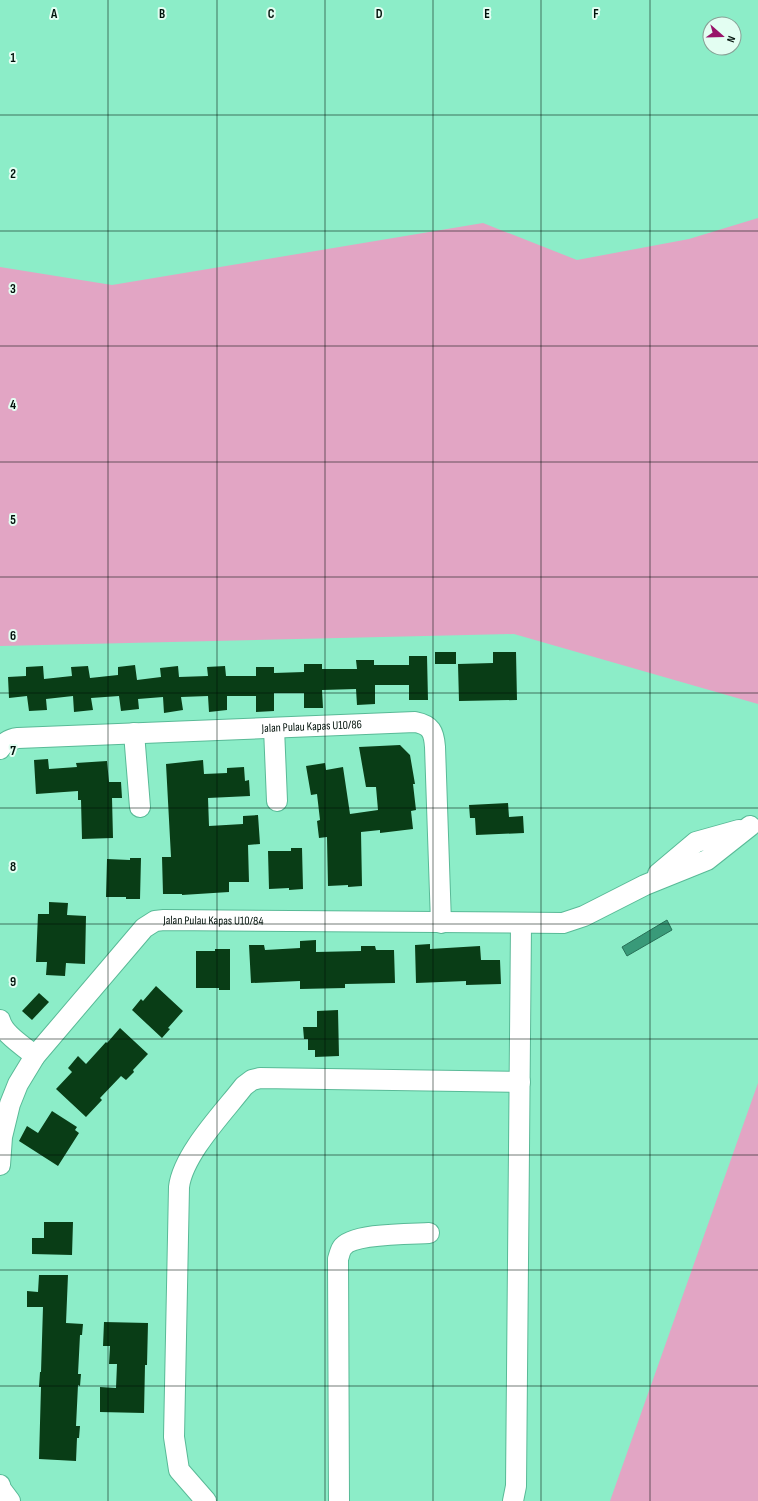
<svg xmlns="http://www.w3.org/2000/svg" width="758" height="1501" font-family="'Sofia Sans Condensed',sans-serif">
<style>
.green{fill:#e2a5c4}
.water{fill:#399a79;stroke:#287158}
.building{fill:#093d16}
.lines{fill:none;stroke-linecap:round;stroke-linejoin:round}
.minor-casing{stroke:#59ba97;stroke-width:22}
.minor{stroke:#fff;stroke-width:20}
.grid{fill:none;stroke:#00110a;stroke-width:1;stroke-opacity:0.55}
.labels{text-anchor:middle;stroke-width:4;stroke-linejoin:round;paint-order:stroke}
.street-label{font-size:12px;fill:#00110a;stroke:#e3fef2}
.grid-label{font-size:13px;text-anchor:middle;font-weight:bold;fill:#00110a;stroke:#e3fef2;stroke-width:4;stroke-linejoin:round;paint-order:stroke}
</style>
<rect width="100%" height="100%" fill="#8cedc8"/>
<g class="green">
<polygon points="758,218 758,704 514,634 0,646 0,267 112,285 483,223 577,260 689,239"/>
<polygon points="758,1083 758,1501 610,1501"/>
</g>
<polygon class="water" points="667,920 672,930 627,956 622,947"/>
<g class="building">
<rect x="435" y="652" width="21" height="12"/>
<polygon points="493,652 516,652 517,700 459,701 458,664 493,663"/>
<polygon points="409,656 427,656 428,700 409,700 409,685 375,685 375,704 357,705 356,689 322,690 323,708 304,708 304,693 274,693 274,711 256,712 256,696 227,696 227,710 209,712 208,696 181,697 183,710 164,713 163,697 138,699 139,709 121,711 119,696 91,698 93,710 74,712 73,696 46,699 47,710 29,711 27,696 9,698 8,677 26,676 26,667 43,666 44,679 72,676 71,667 88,666 90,678 118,675 118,667 135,665 137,680 161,677 160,668 178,666 179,677 208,676 207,667 225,666 226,676 256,676 256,667 274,667 274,673 304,672 304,664 322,664 322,669 357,669 356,660 374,660 374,665 409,665"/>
<polygon points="400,745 410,755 415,784 413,784 416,810 411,811 413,829 380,833 380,830 361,832 362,886 348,887 348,885 328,886 327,837 319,838 317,821 320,820 317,794 311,795 306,766 325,763 326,770 343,767 350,814 378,810 376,787 366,787 359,747"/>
<polygon points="48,759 49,769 77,767 76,763 107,761 109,782 121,782 122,798 112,798 113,838 82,839 81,800 78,800 78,791 36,794 34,760"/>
<polygon points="203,760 204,774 227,773 227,768 244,767 245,781 249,780 250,796 208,798 209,826 243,824 243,816 258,815 260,844 248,845 249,882 229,882 229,892 182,895 182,894 163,894 162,857 171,857 166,764"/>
<polygon points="508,803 509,817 523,816 524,833 476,835 475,818 470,818 469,805"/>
<polygon points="291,848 302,848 303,889 289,890 289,888 269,889 268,851 291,851"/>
<polygon points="130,858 141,858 140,899 126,899 126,897 106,897 107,859 130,860"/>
<polygon points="49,902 68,903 67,915 86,916 85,964 66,963 65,976 46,975 47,962 36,962 38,914 49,914"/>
<polygon points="316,940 316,952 361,951 361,946 375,946 376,950 394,950 395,983 345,984 345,988 300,989 300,981 251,983 249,945 264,945 265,950 300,948 300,941"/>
<polygon points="430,944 430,949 480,946 481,960 500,960 501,984 466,985 466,981 416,983 415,945"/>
<polygon points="215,949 230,949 230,990 219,990 219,988 196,988 196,951 215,951"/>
<polygon points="156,986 183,1011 168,1028 170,1029 162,1038 132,1010 141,999 143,1001"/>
<polygon points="39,993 49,1002 32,1020 22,1011"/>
<polygon points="338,1010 339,1056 315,1057 315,1050 308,1050 308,1039 304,1039 303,1027 317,1027 317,1011"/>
<polygon points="120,1028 148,1054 133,1070 134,1072 126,1080 121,1076 100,1098 102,1100 86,1117 56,1089 72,1072 68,1068 78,1056 86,1064 106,1042 107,1043"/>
<polygon points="52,1111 77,1127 75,1130 79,1133 58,1166 19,1141 27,1126 38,1133"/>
<polygon points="44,1222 73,1222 72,1255 32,1254 32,1238 44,1238"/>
<polygon points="39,1275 68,1275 66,1323 83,1324 82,1335 80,1335 78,1374 81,1374 80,1386 78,1385 76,1426 80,1426 79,1438 77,1438 76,1461 39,1459 41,1387 39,1387 40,1372 41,1372 43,1307 27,1307 27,1291 38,1292"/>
<polygon points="104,1322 148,1323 147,1365 145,1365 144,1413 100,1412 100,1387 116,1388 117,1364 109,1364 110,1346 103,1346"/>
</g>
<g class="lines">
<g class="minor-casing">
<g id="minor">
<polyline points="274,728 277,801"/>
<polyline points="134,733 140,807"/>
<path id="s1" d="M0 749C4 742 10 739 18 738L415 722C431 725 434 732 435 747L441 923"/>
<polyline points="658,874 696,842 739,830"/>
<path d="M0 1020C4 1035 24 1046 35 1056"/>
<path id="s2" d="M0 1165 2 1137 10 1104 18 1084 35 1056 144 928 155 921 164 920 563 923 584 916 645 885 707 860 750 826"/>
<polyline points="0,1485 1,1489 10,1501"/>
<path d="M206 1501 179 1470 174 1437 179 1187C183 1154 224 1112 244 1086L252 1080 260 1078 520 1082"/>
<path d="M339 1501 338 1259C339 1256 340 1251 342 1248 351 1233 411 1234 429 1233"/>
<polyline points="513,1501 516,1486 521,924"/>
</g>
</g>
<use href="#minor" class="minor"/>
</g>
<path class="grid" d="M108 0V1501M217 0V1501M325 0V1501M433 0V1501M541 0V1501M650 0V1501M0 115H758M0 231H758M0 346H758M0 462H758M0 577H758M0 693H758M0 808H758M0 924H758M0 1039H758M0 1155H758M0 1270H758M0 1386H758"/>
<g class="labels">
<g class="street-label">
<text dy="4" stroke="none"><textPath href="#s1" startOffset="316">Jalan Pulau Kapas U10/86</textPath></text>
<text dy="4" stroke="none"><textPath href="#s2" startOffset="356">Jalan Pulau Kapas U10/84</textPath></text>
</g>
</g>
<g class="grid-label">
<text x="54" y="18">A</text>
<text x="162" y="18">B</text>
<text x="271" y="18">C</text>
<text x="379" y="18">D</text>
<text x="487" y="18">E</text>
<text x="596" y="18">F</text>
<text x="13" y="62">1</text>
<text x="13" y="178">2</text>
<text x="13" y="293">3</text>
<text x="13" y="409">4</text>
<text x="13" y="524">5</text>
<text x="13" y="640">6</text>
<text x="13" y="755">7</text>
<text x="13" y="871">8</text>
<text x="13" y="986">9</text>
</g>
<g transform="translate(722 36) rotate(110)"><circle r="19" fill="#e3fef2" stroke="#889f95"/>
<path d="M0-3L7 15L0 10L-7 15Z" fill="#98146a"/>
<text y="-6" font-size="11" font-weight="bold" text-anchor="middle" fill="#00110a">N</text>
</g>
</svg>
